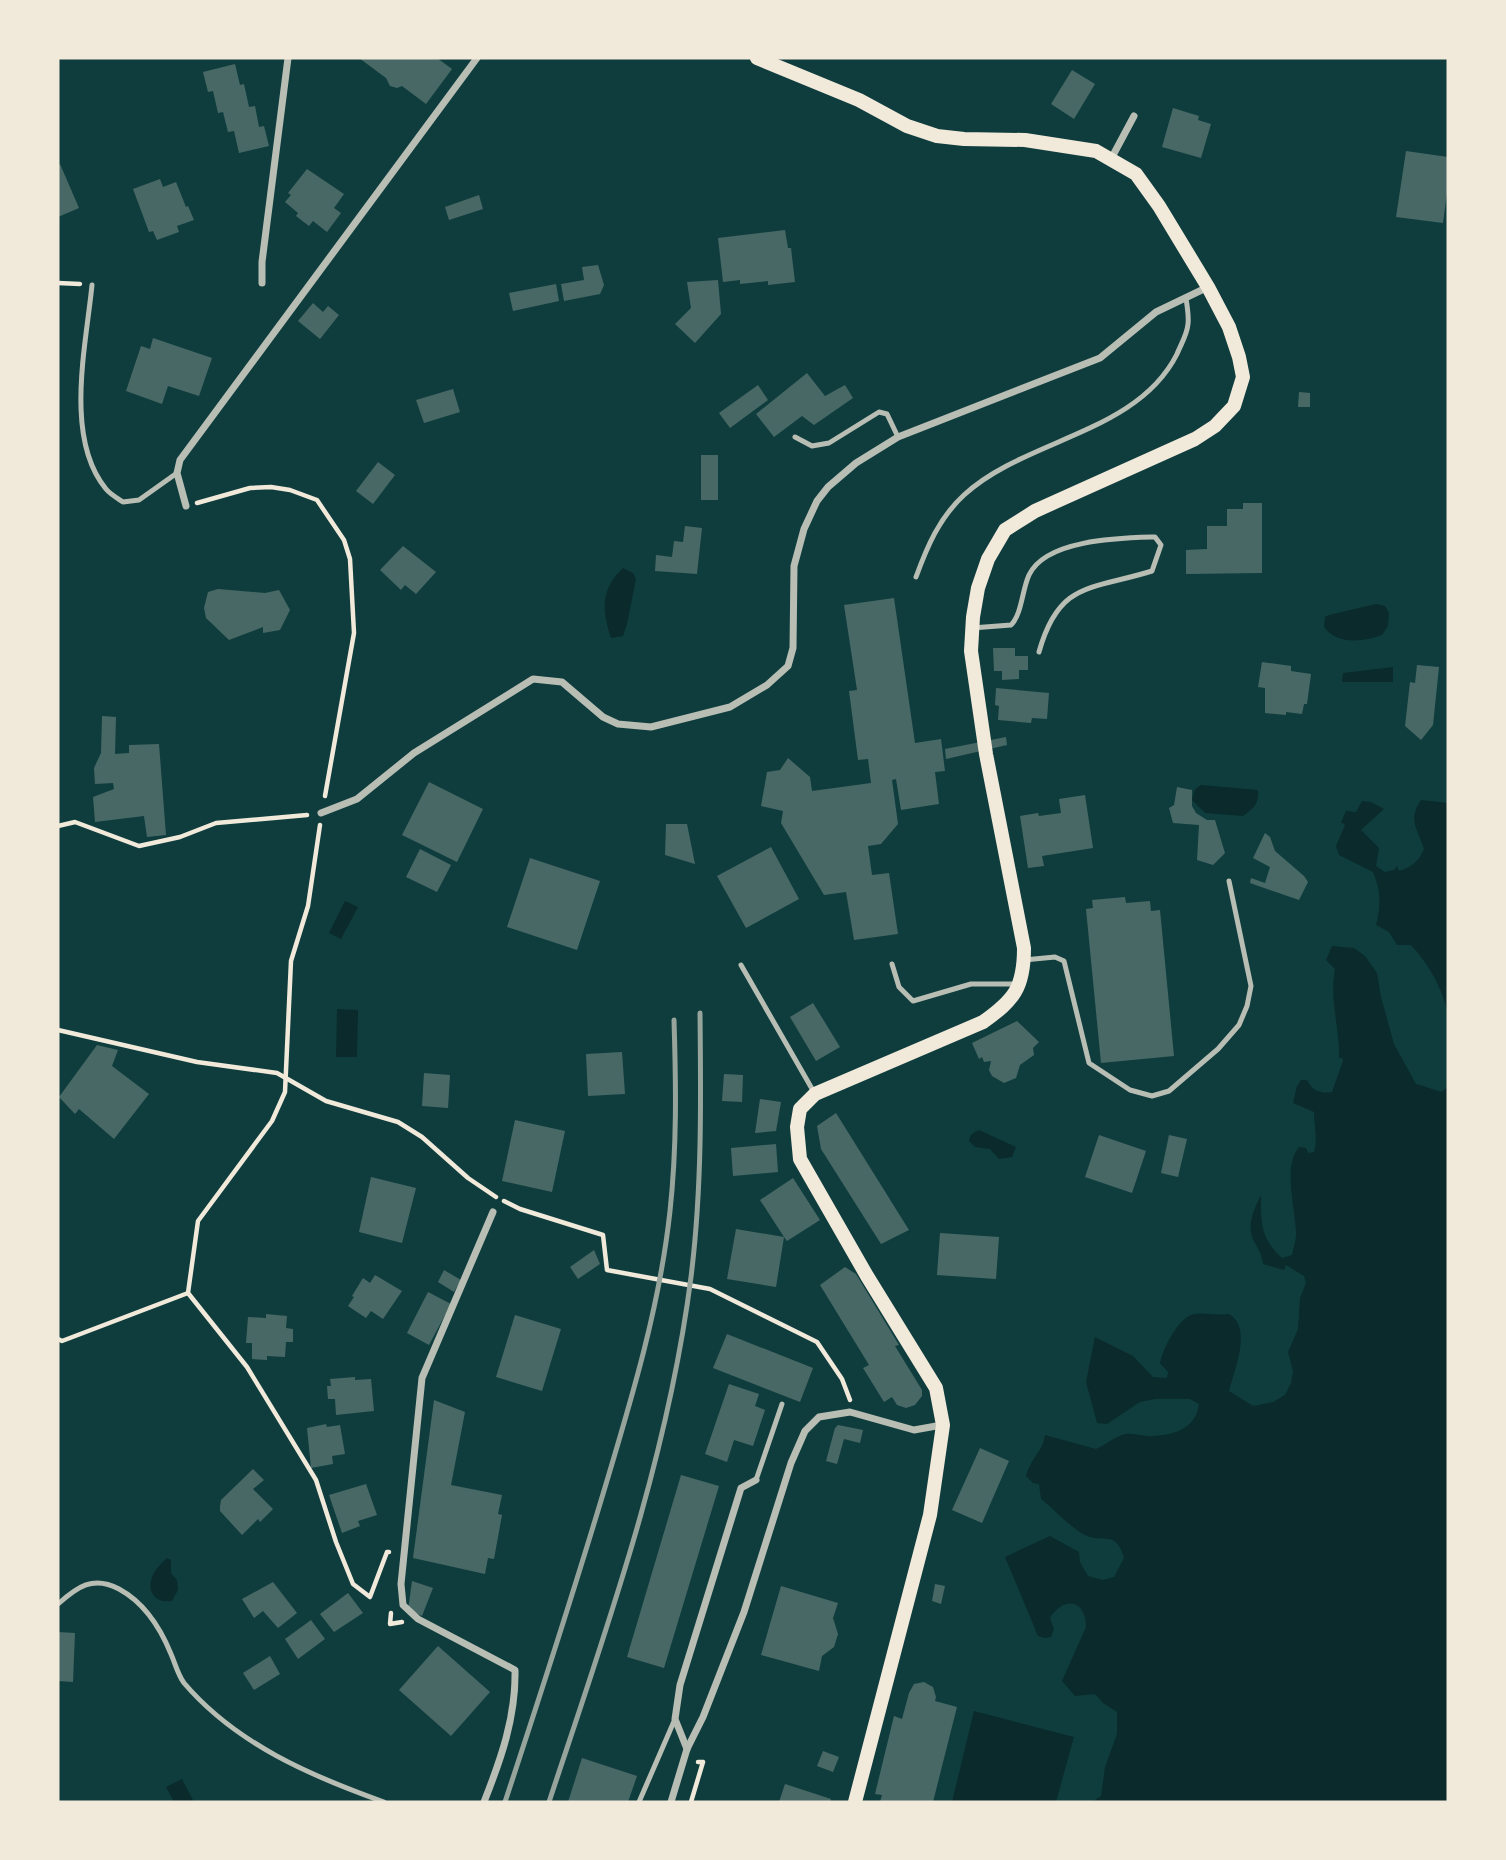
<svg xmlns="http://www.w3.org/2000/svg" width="1506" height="1860" font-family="'Open Sans',sans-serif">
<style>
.water{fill:#0a2a2b}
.building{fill:#486865}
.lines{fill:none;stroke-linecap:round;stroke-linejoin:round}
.path{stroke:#f1e9da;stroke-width:4.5}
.service{stroke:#b8beb3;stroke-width:5}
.minor{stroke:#b8beb3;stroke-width:7}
.secondary{stroke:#f1e9da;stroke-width:14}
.rail{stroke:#97a49c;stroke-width:5}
</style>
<rect width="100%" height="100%" fill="#0f3d3e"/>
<g class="water">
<path d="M623 568 633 573 636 579 627 624 623 636 611 638C602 611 600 589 623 568Z"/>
<path d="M1376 604 1385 606 1389 613 1388 626 1382 635C1363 642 1337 645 1324 627L1325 617 1329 615Z"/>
<polygon points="1393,667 1393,682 1342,682 1343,673"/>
<path d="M1201 785 1258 790C1259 804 1254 808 1243 816L1205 813 1192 800 1195 789Z"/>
<path d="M1421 800 1448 803V1013C1441 986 1430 966 1411 945H1397L1389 932 1376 925C1381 906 1381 890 1373 872L1339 855 1336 846 1345 825 1341 822 1346 811 1356 812 1362 801 1371 802 1384 809 1361 830 1379 848 1376 866 1385 872 1394 870 1397 866 1399 871C1412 867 1419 861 1424 849 1418 829 1407 820 1421 800Z"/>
<polygon points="345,901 358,907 341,939 329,933"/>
<path d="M1332 946 1354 948 1365 956 1377 973 1381 997 1394 1044 1416 1084 1442 1092 1448 1086V1802H1092L1101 1796 1105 1767 1117 1734V1712L1103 1703 1095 1694 1075 1696 1062 1681 1086 1627C1086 1599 1063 1596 1050 1618L1054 1629 1051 1637 1045 1638 1038 1636 1005 1557 1050 1536 1079 1552 1080 1562 1088 1576 1103 1580 1114 1577 1124 1558C1116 1529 1103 1544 1085 1535 1071 1528 1054 1509 1041 1499L1039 1484 1033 1483 1026 1476C1031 1458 1043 1451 1045 1435L1096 1449C1106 1445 1115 1436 1126 1434 1133 1433 1141 1436 1148 1436 1171 1436 1196 1430 1199 1404L1190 1399H1155L1140 1402 1107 1424 1097 1423 1086 1382 1095 1337 1133 1356 1153 1377 1167 1378 1168 1372 1160 1363C1163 1349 1178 1317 1194 1314 1203 1312 1218 1316 1229 1314 1253 1328 1234 1370 1229 1391L1253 1406 1273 1402 1285 1395 1291 1383 1293 1371 1288 1352 1298 1329 1300 1298 1306 1283 1304 1276 1286 1265 1284 1270 1263 1264C1262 1254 1259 1251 1255 1243 1245 1228 1254 1209 1261 1195 1261 1223 1260 1238 1282 1258L1292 1255C1293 1249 1296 1241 1296 1234 1296 1210 1282 1167 1299 1147L1306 1148 1308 1153 1314 1152C1318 1139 1314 1126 1314 1112L1293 1103 1297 1086 1301 1080H1307C1312 1091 1322 1094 1332 1092L1343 1061 1342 1058H1339C1340 1028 1329 1000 1335 969L1326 960Z"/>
<polygon points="337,1009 358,1010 357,1057 336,1057"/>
<path d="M979 1130 1016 1147 1012 1157 999 1159 990 1149 975 1147 969 1141C970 1134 973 1133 979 1130Z"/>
<path d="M167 1558 171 1560V1573L177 1580 178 1590 172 1601C152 1604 145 1587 155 1571 158 1566 163 1562 167 1558Z"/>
<polygon points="974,1711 1074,1737 1056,1802 952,1802"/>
<polygon points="182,1779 194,1802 174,1802 166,1787"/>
</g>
<g class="building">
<polygon points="359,58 437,58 452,69 426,104 402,86 397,88 390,86 386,78"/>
<polygon points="235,64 240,85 244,84 249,107 255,106 259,127 264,126 269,146 239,153 234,131 228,132 223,112 218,113 213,91 208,92 203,72"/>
<polygon points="1072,70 1095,84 1074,119 1051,104"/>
<polygon points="1173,108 1199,116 1198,120 1211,124 1201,158 1162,147"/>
<polygon points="1406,151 1448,157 1448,185 1443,223 1396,217"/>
<polygon points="60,164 79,208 58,217 58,165"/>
<polygon points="307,169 344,194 334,208 341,213 327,232 313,221 309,226 296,216 298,213 285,202 291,195 288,193"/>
<polygon points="160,179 163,187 176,182 186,207 188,206 194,220 177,226 179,232 157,240 153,231 149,232 133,189"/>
<polygon points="479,195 483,209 449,220 445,207"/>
<polygon points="785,230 788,248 791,248 795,282 768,285 768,281 740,284 740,280 723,282 718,238"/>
<polygon points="598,265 604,285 600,294 564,301 561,284 584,280 582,267"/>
<polygon points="718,280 721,314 695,343 675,324 691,308 687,282"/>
<polygon points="556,284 559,301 513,311 509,293"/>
<polygon points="313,303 323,312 328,306 339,315 320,339 298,321"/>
<polygon points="153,338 212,358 199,396 168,386 162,404 126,391 141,346 150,349"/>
<polygon points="807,373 825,396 845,385 853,398 814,425 802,416 774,437 756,414"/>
<polygon points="758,385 768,400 730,428 719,413"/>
<polygon points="453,389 460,412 424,423 416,400"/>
<polygon points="1299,392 1310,393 1310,407 1298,407"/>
<rect x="701" y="455" width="17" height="45"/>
<polygon points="378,462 395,475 373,504 356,491"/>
<polygon points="1243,503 1262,503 1262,573 1186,574 1186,550 1207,549 1207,526 1227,526 1227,509 1243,509"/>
<polygon points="685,526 702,528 697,574 655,571 656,555 672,557 674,541 683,542"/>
<polygon points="403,546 436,572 416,594 405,585 401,590 380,570"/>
<polygon points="218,589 265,593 279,590 290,610 280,630 263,633 263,627 229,640 206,618 204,608 208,592"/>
<polygon points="894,598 915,743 941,739 945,771 935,772 939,804 926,806 901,810 896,779 892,780 898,824 881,844 868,846 872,875 889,873 898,934 854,940 846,892 824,895 781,823 783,811 761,806 767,772 780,770 788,758 810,777 812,791 871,783 868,759 858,760 849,691 857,690 844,605"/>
<polygon points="993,648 1015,648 1015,656 1028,656 1028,670 1019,670 1019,679 1002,680 1002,671 994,671"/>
<polygon points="1262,662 1291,666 1291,671 1311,674 1307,704 1304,704 1302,714 1286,712 1286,715 1265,713 1265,688 1258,687"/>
<polygon points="1417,665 1439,667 1433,725 1421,740 1405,726 1410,682 1415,683"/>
<polygon points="996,688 1049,693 1047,719 1032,718 1031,723 998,720 999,706 995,705"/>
<polygon points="102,716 116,717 115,754 129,753 129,745 159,744 166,835 147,837 144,816 95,822 93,797 114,789 113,783 95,784 94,768 101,753"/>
<polygon points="1006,737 1007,745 946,759 945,749"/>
<polygon points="429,782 483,809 457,862 402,835"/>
<polygon points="1177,787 1192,790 1192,806 1196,813 1207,820 1215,820 1225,853 1213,865 1197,860 1199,825 1173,823 1169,808 1174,805"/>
<polygon points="1085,795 1093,848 1042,856 1044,866 1028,868 1020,816 1038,813 1039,816 1061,813 1059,799"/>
<polygon points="666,824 687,824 695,864 665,855"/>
<polygon points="1265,833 1270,837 1275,851 1304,876 1308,882 1299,900 1250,883 1251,878 1265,883 1270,867 1253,858"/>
<polygon points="771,847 799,899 746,928 717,876"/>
<polygon points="420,849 451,865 437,892 406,877"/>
<polygon points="530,858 600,881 577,950 507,927"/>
<polygon points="1125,897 1126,903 1150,901 1151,911 1160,910 1174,1056 1101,1063 1086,909 1093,908 1092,900"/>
<polygon points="813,1003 840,1047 816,1061 790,1017"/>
<polygon points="1017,1021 1039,1042 1033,1048 1034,1055 1020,1065 1016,1078 1004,1083 992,1076 989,1070 991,1061 984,1062 982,1057 979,1059 972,1043"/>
<polygon points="97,1045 118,1050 112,1066 149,1094 114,1139 79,1109 75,1114 59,1097"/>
<polygon points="622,1052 625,1094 588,1096 586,1054"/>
<polygon points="424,1073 450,1075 448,1108 422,1106"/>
<polygon points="724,1074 743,1075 742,1102 722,1101"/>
<polygon points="760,1099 781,1102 776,1131 755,1133"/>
<polygon points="836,1113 909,1230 881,1244 821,1149 817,1126"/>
<polygon points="515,1120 565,1131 552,1192 502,1181"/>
<polygon points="1099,1135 1146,1151 1132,1193 1085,1177"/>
<polygon points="1169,1135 1187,1139 1178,1177 1161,1173"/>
<polygon points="776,1144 778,1172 733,1176 731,1148"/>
<polygon points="371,1177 416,1188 402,1243 359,1232"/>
<polygon points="793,1178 820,1220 787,1241 784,1237 776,1287 727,1279 736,1229 784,1237 760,1200"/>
<polygon points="940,1233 999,1237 996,1279 937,1275"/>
<polygon points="594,1250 600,1264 578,1279 570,1267"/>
<polygon points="845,1267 856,1274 899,1345 895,1346 922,1390 922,1396 915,1405 906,1408 897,1405 892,1397 884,1402 863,1368 869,1365 820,1285"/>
<polygon points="444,1270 461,1280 454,1292 438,1282"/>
<polygon points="375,1275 402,1291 383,1319 371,1311 366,1318 348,1306 354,1297 352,1296 363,1278 370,1283"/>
<polygon points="428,1292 451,1304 429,1345 407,1333"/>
<polygon points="266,1314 287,1316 286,1328 293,1329 293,1342 286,1342 285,1357 267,1356 267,1360 252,1359 252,1343 246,1343 248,1317 266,1318"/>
<polygon points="515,1315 561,1329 542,1391 496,1377"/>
<polygon points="727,1334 813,1368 800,1402 713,1368"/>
<polygon points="355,1377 355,1380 371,1379 374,1411 336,1415 335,1399 328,1399 327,1386 331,1386 330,1379"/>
<polygon points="729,1384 759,1394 755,1406 765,1410 753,1446 734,1440 727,1462 705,1454"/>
<polygon points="434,1400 465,1412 451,1485 502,1495 498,1514 502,1515 494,1559 488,1558 485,1574 413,1558"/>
<polygon points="326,1424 327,1427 340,1425 345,1454 332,1456 333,1464 311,1468 307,1428"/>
<polygon points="838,1425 863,1430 860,1443 844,1439 837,1464 826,1461 835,1428"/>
<polygon points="980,1448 1009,1461 982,1523 952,1510"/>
<polygon points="253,1469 264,1480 253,1489 273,1509 260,1522 258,1519 242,1535 220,1511 220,1506 221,1500"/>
<polygon points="681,1475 719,1486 664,1668 627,1657"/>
<polygon points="366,1484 377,1515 358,1521 360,1526 342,1533 329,1495"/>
<polygon points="412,1581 433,1588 422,1616 408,1610"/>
<polygon points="273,1582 297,1613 278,1628 263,1611 254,1618 242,1599"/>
<polygon points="935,1584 945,1586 941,1604 932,1601"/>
<polygon points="781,1586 838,1603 833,1618 838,1634 834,1647 822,1656 819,1671 761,1655"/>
<polygon points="348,1593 363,1613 334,1632 320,1614"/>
<polygon points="311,1620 325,1639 298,1659 285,1639"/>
<polygon points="58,1632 75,1633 73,1682 58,1681"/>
<polygon points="438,1646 490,1692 451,1736 399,1690"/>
<polygon points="270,1656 280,1674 254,1690 243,1673"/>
<polygon points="924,1682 933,1687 936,1697 935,1701 957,1707 933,1802 880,1802 882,1795 875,1794 894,1716 902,1719 909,1693 914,1684"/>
<polygon points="823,1751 839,1757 833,1772 817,1766"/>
<polygon points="582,1758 637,1776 628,1802 568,1802"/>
<polygon points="785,1784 831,1799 830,1802 779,1802"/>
</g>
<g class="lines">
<g class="path">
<polyline points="58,283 80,284"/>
<polyline points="197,503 250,488 271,487 290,490 317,500 344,540 350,559 354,633 325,796"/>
<polyline points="320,825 308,906 291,961 285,1092 272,1121 198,1221 188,1293 247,1367 316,1480 336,1542 353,1584 370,1597 387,1552 389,1552"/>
<polyline points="58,826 75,822 139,846 180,837 216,823 307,815"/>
<polyline points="58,1030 197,1062 277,1073 326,1101 398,1122 422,1137 468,1178 496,1197"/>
<polyline points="504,1201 520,1209 603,1235 607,1270 710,1289 817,1342 842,1379 850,1400"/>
<polyline points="58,1339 62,1341 188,1293"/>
<polyline points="391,1613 390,1624 402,1622"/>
<polyline points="691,1802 703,1762 698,1762"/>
</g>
<g class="service">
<path d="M92 285C86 346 64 438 106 489 110 494 117 498 123 502L139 500 177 473"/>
<polyline points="795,437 812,446 829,443 879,412 887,414 898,437"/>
<path d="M916 577C927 547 939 518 964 495 1024 439 1137 434 1177 354 1181 344 1187 335 1188 324 1189 316 1187 306 1186 298"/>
<path d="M972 628 1011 625C1022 614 1022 590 1029 575 1046 539 1121 538 1155 537L1161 545 1152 571C1091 590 1059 581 1039 652"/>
<polyline points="1024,960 1055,957 1064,961 1089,1063 1130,1090 1152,1096 1169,1091 1218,1049 1239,1025 1247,1006 1251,986 1229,881"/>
<polyline points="892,964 899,987 913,1001 971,984 1017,984"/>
<polyline points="741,965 815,1094"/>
<polyline points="756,1480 782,1404"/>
<path d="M58 1604C77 1587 93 1575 119 1589 145 1603 160 1627 171 1654 175 1663 178 1675 184 1683 236 1744 311 1776 384 1802"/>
<polyline points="639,1802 675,1719"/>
</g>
<g class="minor">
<polyline points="1111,159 1134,116"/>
<polyline points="262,283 262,262 288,58"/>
<polyline points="186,506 177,473 180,460 477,58"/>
<polyline points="321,813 357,799 414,753 533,679 562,682 603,717 618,724 651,727 730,707 767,685 788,666 793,648 794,566 804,529 817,501 828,487 856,463 898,437 1100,358 1156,312 1208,287"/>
<polyline points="687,1749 675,1719 680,1685 741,1488 756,1480"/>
<path d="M484 1802C501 1759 516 1717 515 1670L418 1619 403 1605 401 1584 422 1378 493 1212"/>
<polyline points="671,1802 687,1749 703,1717 744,1612 791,1463 805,1431 819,1417 850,1412 914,1430 942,1425"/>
</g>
<path class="secondary" d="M757 58 859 100 907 126 937 136 964 139 1025 140 1096 151 1136 174 1159 206 1208 287 1229 327 1239 357 1243 377 1234 406 1215 426 1195 439 1035 511 1005 530 988 559 978 588 973 617 971 651 986 754 1024 948C1024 988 1014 1000 983 1022L815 1094 800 1109 797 1127 800 1159 867 1276 936 1388 943 1425 930 1515 855 1802"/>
<g class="rail">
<path d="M505 1802C540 1696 574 1591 606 1484 633 1394 660 1304 670 1211 677 1147 676 1084 674 1020"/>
<path d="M549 1802C606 1630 668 1458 691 1277 702 1189 701 1101 700 1013"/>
</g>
</g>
<rect width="1506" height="1860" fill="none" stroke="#f1e9da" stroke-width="119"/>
</svg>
